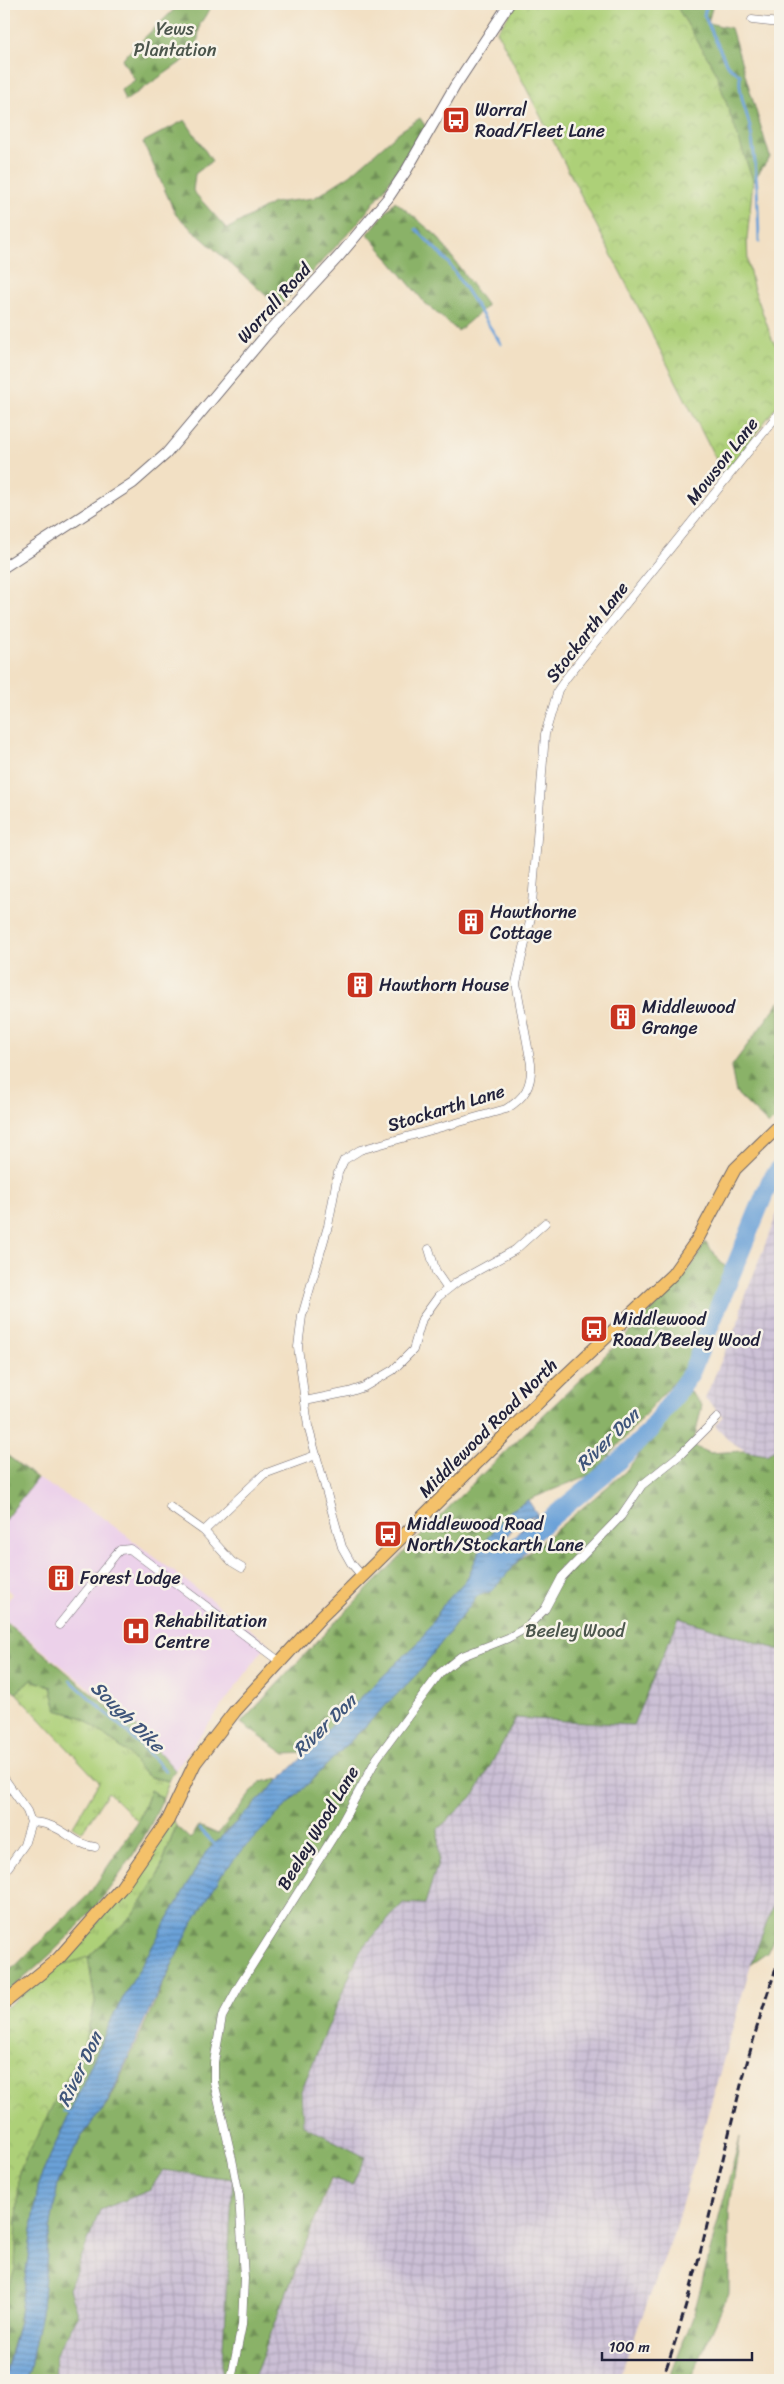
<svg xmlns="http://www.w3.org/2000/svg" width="784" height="2384" font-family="Sriracha,sans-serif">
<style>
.built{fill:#ecd1ea}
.industrial{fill:url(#industrial-grid)}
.grass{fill:url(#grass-tufts);stroke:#68795a}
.forest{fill:url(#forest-firs);stroke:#566a52}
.park{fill:url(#park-crowns);stroke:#68795a}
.water{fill:url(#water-rules);stroke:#46628a;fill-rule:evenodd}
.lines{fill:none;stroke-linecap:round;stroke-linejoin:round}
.stream{stroke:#6aa1d8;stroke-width:3}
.river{stroke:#6aa1d8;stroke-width:18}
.minor-casing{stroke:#6b646b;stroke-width:9}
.tertiary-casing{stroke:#6b646b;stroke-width:12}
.primary-casing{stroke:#6b646b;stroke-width:14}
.minor{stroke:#fff;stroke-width:8}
.tertiary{stroke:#fff;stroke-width:10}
.primary{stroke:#f4c16b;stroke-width:12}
.rail{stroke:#22223b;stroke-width:3;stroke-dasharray:8 4;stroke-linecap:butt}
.labels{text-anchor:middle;stroke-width:5;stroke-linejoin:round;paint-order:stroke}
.park-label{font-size:18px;fill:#4c564d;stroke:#f7f3e8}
.poi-label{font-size:18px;fill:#22223b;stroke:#f7f3e8;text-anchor:start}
.street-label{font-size:18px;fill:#22223b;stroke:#f7f3e8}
.water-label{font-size:19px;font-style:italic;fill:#3f557a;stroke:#f7f3e8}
</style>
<defs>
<pattern id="industrial-grid" width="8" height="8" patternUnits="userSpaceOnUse" patternTransform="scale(1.25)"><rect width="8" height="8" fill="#cbbfd5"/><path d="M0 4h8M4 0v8" fill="none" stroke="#aea4b8"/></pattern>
<pattern id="grass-tufts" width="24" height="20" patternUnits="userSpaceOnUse" patternTransform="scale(1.25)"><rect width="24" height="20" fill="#add078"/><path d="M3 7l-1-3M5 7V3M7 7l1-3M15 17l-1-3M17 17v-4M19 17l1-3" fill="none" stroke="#95b269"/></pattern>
<pattern id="forest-firs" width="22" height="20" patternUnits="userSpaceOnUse" patternTransform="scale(1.25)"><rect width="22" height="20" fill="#8ab268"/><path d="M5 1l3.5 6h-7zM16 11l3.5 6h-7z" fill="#709057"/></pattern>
<pattern id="park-crowns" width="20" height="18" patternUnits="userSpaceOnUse" patternTransform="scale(1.25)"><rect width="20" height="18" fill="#add078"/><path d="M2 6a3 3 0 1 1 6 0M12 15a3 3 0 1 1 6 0" fill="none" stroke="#95b269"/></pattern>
<pattern id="water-rules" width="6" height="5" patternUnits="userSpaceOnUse" patternTransform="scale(1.25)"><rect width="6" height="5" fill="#6aa1d8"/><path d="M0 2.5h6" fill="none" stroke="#5783b0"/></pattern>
</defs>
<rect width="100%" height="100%" fill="#f7f3e8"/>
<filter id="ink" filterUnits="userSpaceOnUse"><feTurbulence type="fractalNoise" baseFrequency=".02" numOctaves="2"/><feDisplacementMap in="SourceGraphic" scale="10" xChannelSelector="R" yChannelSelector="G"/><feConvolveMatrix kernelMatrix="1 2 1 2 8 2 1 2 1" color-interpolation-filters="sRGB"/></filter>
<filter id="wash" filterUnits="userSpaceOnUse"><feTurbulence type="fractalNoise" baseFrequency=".0096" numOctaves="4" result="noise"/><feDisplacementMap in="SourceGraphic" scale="20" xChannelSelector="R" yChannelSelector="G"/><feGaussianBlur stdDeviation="1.12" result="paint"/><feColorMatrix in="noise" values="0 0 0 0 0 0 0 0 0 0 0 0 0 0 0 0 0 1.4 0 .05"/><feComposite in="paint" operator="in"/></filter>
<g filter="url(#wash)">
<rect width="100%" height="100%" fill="#f2e0c4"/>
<polygon class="built" points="37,1478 99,1515 268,1643 175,1770 135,1725 4,1619 4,1607 12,1594 4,1586 4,1521"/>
<g class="industrial">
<polygon points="780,1206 780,1444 767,1455 749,1453 730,1441 715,1425 723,1416 705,1398 741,1315 741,1307"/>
<polygon points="679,1618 780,1650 780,1887 751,1964 673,2235 618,2380 253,2380 332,2178 365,2157 303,2125 301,2091 360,1951 439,1859 438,1829 475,1794 516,1718 633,1724"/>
<polygon points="163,2170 233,2179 221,2380 54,2380 55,2356 78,2316 69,2289 100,2210 150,2190"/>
</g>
<g class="grass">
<polygon points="31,1680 51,1686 57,1710 81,1717 128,1753 142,1771 150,1777 169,1781 162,1801 161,1797 150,1790 138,1822 108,1792 82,1832 73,1826 99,1782 16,1693"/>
<polygon points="173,1820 176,1826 156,1881 133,1915 88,1957 58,1967 120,1897"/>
</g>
<g class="forest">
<polygon points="180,4 213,4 200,24 196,52 125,101 121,90 135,80 122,59"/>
<polygon points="675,4 713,4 708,23 731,28 770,157 753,181 715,71"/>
<polygon points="420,118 426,127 383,191 357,224 279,307 176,215 143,142 185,120 212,161 195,174 193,191 227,229 273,203 314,198 350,175 399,132"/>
<polygon points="395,201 437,236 487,306 458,331 425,303 368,234"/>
<polygon points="780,1001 780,1114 769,1125 736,1093 731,1067"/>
<polygon points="705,1242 726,1268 683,1371 594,1473 528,1500 507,1513 481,1548 467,1579 444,1604 421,1640 329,1728 307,1753 285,1754 241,1723 340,1617 469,1487 677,1286 694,1263"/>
<polygon points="689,1391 702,1405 693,1446 709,1453 743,1451 767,1455 780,1444 780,1650 679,1618 633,1725 516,1718 475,1794 438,1829 439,1859 425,1904 403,1903 360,1951 301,2091 303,2125 365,2157 352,2185 331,2178 253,2380 221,2380 233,2179 163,2170 150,2190 100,2210 69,2289 78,2316 55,2356 54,2380 25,2380 29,2371 42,2307 48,2243 58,2183 79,2140 110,2100 190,1926 222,1874 245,1847 418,1673 477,1596 625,1472"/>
<polygon points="4,1453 37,1478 4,1521"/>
<polygon points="4,1620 112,1710 135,1725 175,1770 169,1781 150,1777 142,1771 128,1753 81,1717 57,1710 51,1686 31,1680 16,1693 4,1680"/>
<polygon points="280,1779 206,1852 114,2014 39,2181 19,2321 4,2376 4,2306 15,2268 19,2171 84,2044 95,2002 88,1957 133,1915 156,1881 176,1826 190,1839 199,1826 218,1834 260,1782"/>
<path d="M150 1790 161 1797 162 1801C129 1876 68 1945 4 1994V1977L89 1894 138 1822Z"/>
<polygon points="780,1887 780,1925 767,1953 751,1964"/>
<polygon points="740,2137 729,2212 729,2293 690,2380 669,2380 693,2317"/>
</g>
<g class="park">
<polygon points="517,4 675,4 715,70 753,181 747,239 748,263 753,286 772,339 780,352 780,402 724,475 497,31"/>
<polygon points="88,1957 95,2002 84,2044 19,2171 15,2268 4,2306 4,2009 58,1967"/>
</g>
<path class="water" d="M528 1500 537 1514 540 1536 492 1591 477 1596 418 1673 245 1847 222 1874 191 1926 146 2017 109 2100 79 2140 58 2183 48 2243 42 2307 29 2371 25 2380H4L19 2321 39 2181 114 2014 206 1852 307 1753 329 1728 421 1640 444 1604 467 1579 481 1548 507 1513ZM536 1515 514 1537 503 1558 490 1567C499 1546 512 1521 536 1515Z"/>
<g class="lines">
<g class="stream">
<path d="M707 4 704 15 727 65 740 75C738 93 746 109 750 127 757 165 758 203 759 241"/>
<polyline points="416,229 448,262 501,344"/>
<polyline points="70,1680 125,1730 166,1771"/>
<polyline points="200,1829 217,1847"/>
<polyline points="64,2111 73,2115"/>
</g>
<polyline class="river" points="478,1581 484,1573 608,1471 650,1431 691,1373 770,1181 780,1167"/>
</g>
</g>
<g filter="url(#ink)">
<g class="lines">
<g class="minor-casing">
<g id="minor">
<polyline points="752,20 780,23"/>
<polyline points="429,1249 436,1272 447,1288"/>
<polyline points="305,1401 349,1392 364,1387 393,1370 413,1350 422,1319 438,1297 457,1282 515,1250 545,1223"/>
<polyline points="170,1507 204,1531 232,1562 242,1568"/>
<polyline points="204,1531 264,1474 316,1455"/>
<path d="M363 1577 351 1563 342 1547 316 1455 308 1426 298 1347 302 1316 328 1226 338 1173 344 1160 360 1150 506 1109C525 1098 532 1086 531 1064L516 983 531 917 545 734 558 690 567 677 780 412"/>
<polyline points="59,1625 116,1554 120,1550 130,1549 279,1661"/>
<polyline points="4,1778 27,1811 31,1822"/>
<path d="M4 1873 24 1845 31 1822C64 1823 70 1844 95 1847"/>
<polyline points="231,2380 242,2325 244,2278 239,2195 232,2159 214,2082 214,2062 222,2017 239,1986 340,1826 377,1758 440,1673 460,1657 508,1638 526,1628 545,1609 562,1577 621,1516 642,1485 681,1454 717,1418"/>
</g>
</g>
<g class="tertiary-casing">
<polyline id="tertiary" points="4,567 133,483 166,454 266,335 340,255 388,198 406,171 455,86 509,4"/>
</g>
<g class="primary-casing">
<polyline id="primary" points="4,2003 58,1959 121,1888 168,1820 195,1763 235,1711 321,1617 561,1380 673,1274 697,1240 735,1169 780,1125"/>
</g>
<use href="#minor" class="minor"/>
<use href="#tertiary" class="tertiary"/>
<use href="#primary" class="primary"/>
<path class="rail" d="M662 2380C712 2242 729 2095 780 1958"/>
</g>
</g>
<defs>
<g id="bus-square" transform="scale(1.4375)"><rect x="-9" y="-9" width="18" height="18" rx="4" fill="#c8321e" stroke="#f7f3e8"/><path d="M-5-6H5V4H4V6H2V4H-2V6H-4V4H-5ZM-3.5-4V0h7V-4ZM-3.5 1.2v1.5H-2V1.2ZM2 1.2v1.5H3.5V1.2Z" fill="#fff"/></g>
<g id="building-square" transform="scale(1.4375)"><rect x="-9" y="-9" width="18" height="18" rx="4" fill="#c8321e" stroke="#f7f3e8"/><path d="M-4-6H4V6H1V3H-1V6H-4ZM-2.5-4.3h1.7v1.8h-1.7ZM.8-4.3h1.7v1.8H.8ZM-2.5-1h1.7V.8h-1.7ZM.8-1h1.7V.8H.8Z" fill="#fff"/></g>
<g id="hospital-square" transform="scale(1.4375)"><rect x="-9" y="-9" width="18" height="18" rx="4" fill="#c8321e" stroke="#f7f3e8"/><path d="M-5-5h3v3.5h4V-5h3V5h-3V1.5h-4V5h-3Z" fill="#fff"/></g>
</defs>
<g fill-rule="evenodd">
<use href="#bus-square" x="456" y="120"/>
<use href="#building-square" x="471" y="922"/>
<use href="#building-square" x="360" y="985"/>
<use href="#building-square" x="623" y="1017"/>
<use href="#bus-square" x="594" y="1329"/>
<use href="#bus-square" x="388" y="1534"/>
<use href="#building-square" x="61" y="1578"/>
<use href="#hospital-square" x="136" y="1631"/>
</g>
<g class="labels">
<g class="park-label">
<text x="175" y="35">Yews<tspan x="175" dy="21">Plantation</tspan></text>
<text x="575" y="1637">Beeley Wood</text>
</g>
<g class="poi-label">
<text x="475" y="116">Worral<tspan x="475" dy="21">Road/Fleet Lane</tspan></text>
<text x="490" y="918">Hawthorne<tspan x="490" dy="21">Cottage</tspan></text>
<text x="379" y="991">Hawthorn House</text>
<text x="642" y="1013">Middlewood<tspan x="642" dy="21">Grange</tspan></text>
<text x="613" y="1325">Middlewood<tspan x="613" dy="21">Road/Beeley Wood</tspan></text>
<text x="407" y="1530">Middlewood Road<tspan x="407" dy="21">North/Stockarth Lane</tspan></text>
<text x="80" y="1584">Forest Lodge</text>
<text x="155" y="1627">Rehabilitation<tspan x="155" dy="21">Centre</tspan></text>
</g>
<g class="street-label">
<text transform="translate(274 303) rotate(-48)" y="6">Worrall Road</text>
<text transform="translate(722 461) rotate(-52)" y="6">Mowson Lane</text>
<text transform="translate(587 632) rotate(-52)" y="6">Stockarth Lane</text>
<text transform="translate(446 1108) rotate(-17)" y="6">Stockarth Lane</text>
<text transform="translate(488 1428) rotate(-45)" y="6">Middlewood Road North</text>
<text transform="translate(318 1828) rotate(-59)" y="6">Beeley Wood Lane</text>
</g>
<g class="water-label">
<text transform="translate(607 1439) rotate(-44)" y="7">River Don</text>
<text transform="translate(128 1716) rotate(44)" y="7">Sough Dike</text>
<text transform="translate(324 1725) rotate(-44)" y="7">River Don</text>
<text transform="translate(79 2069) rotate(-64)" y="7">River Don</text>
</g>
</g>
<rect width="784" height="2384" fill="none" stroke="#f7f3e8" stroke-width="20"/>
<path d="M602 2352v8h150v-8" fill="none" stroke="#22223b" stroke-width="2.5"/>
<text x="609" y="2352" font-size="15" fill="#22223b" stroke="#f7f3e8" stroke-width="4" paint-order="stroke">100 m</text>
</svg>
